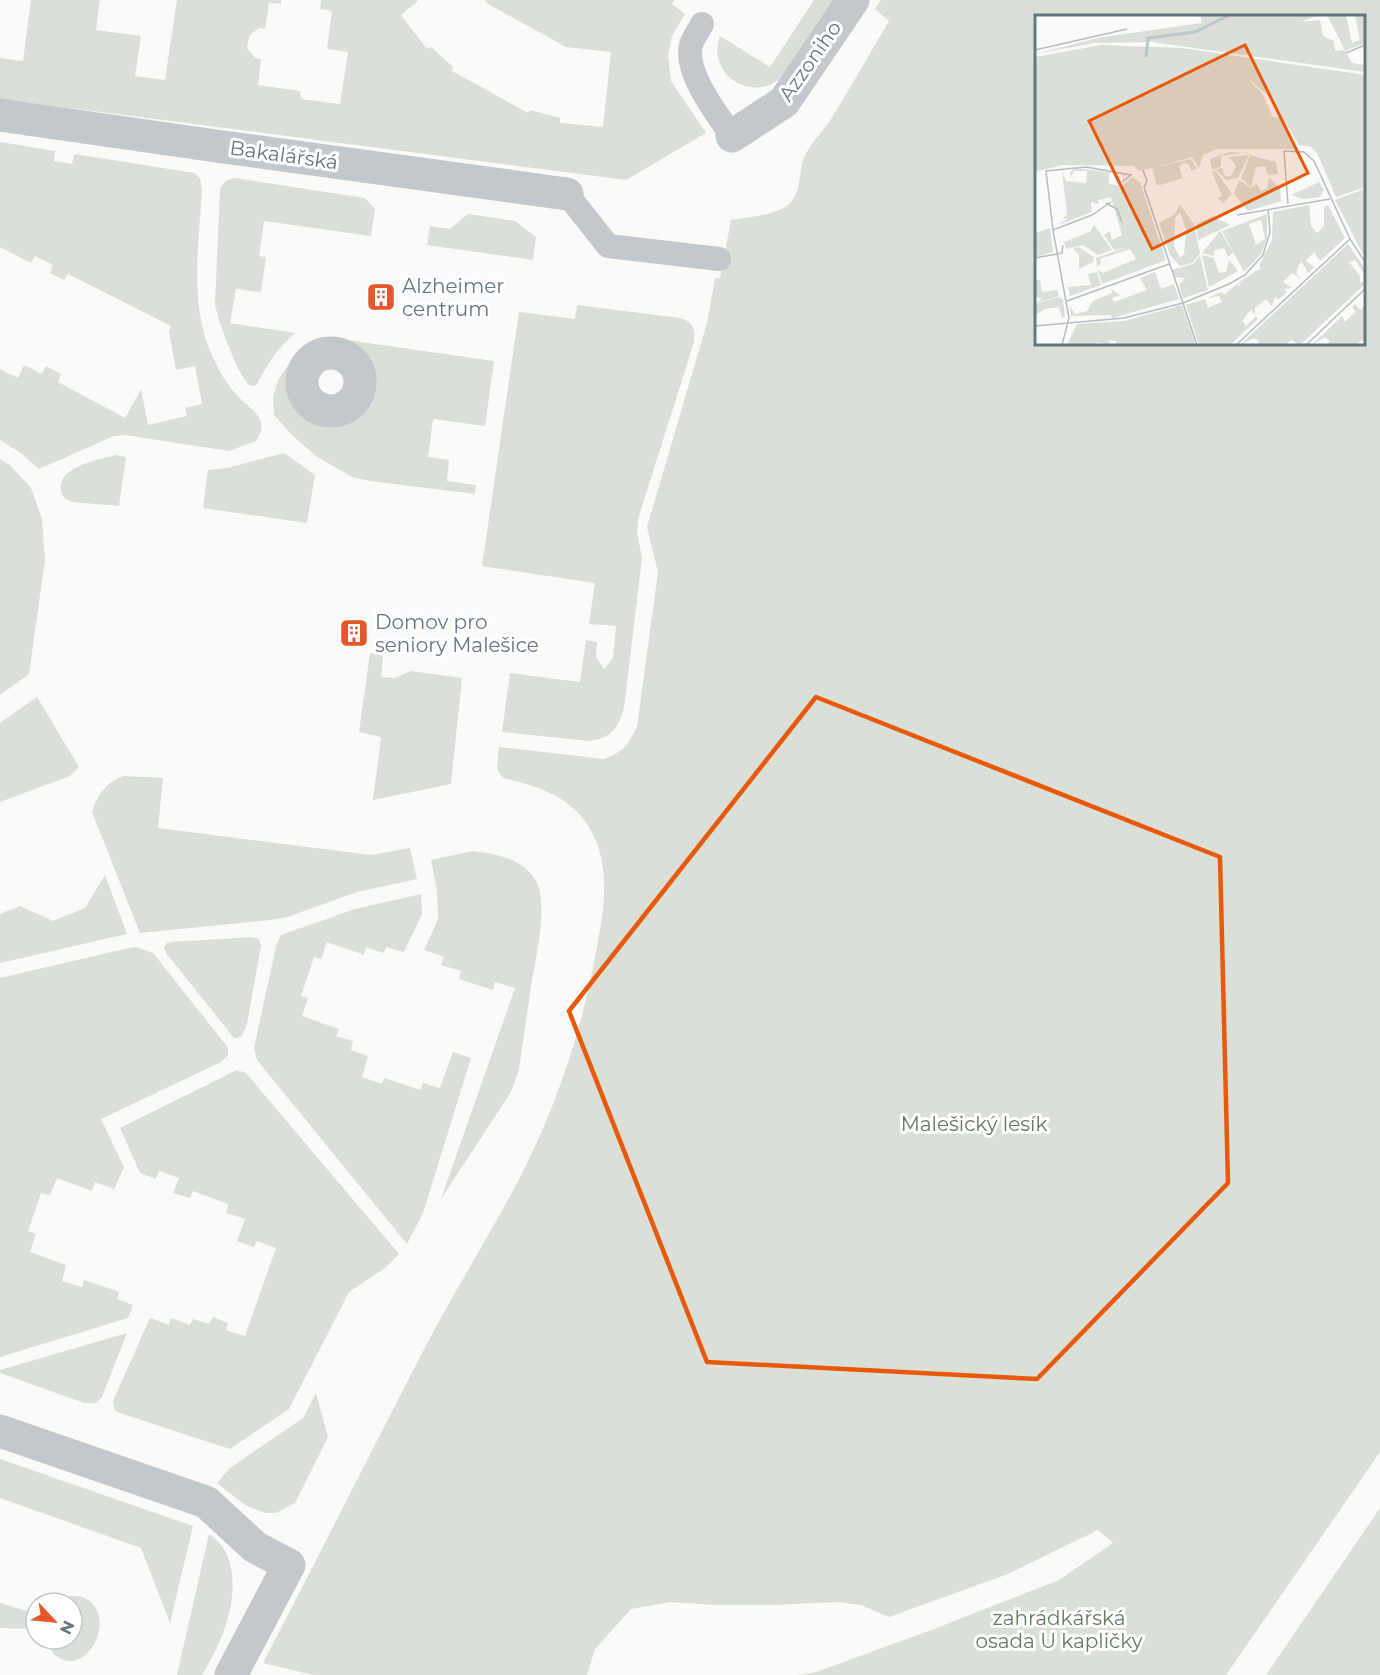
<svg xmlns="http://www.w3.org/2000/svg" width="1380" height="1675" font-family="Montserrat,sans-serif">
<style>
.green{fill:#dadfd7;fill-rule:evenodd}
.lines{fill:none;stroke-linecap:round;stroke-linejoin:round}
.lane{stroke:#c3c8cc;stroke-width:24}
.street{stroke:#c3c8cc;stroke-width:33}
.marked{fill:none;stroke:#e8590c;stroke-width:4.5;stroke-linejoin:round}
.labels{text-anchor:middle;stroke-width:6;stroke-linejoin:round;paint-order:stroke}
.street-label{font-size:20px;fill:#657683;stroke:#fff}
.poi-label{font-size:20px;fill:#657683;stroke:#fff;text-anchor:start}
.park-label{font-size:20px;fill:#687a64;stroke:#fff}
.inset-river{fill:none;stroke:#bbc7cb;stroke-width:3}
.inset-road{fill:none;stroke:#b5bdc2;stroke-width:1.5}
.view{fill:#e8590c;fill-opacity:0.15;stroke:#e8590c;stroke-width:3}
.inset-edge{fill:none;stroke:#657683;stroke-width:3}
</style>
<rect width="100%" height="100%" fill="#fafaf8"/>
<g class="green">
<polygon points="31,0 100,0 96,30 141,36 135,76 165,80 177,0 281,0 281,4 269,3 265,29 259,28 249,36 247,48 255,58 261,59 258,85 300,91 301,99 340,104 348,52 327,49 332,11 320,9 321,0 417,0 418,1 401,15 427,49 431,47 453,67 452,71 528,113 530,110 560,118 560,123 603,127 611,52 566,47 488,4 485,0 674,0 672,4 685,14 672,36 668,55 671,81 706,133 626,180 0,99 0,58 23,61"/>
<path d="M814 0H836C822 19 808 38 795 58 790 65 785 74 778 80 763 92 740 89 727 75 717 63 715 49 720 36L770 67Z"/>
<path d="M881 0H1380V1452L1226 1675H798L816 1672 934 1629 1059 1580 1113 1543 1098 1530 1008 1574 889 1617 861 1605 838 1602 772 1605H717L670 1602 631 1609 595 1649 587 1675H313L263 1663C317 1559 369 1456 422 1353 452 1295 487 1240 517 1183 556 1108 581 1034 596 952 603 915 610 876 596 841 579 799 543 787 503 778L497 769 499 747 604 759C623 752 628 745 637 727L658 572 647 527 707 323 715 278H720L731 220C748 217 774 216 788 205 802 193 798 174 804 158 810 143 824 131 833 116 852 85 870 53 889 21L875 9ZM1036 16H1364V344H1036Z"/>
<path d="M0 142 55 151 54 161 72 164 74 154 195 173 200 179 202 189C199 243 189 303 211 353 217 367 225 382 235 393 242 402 255 409 260 420 263 428 261 434 256 441L229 451 125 435 114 436 39 469 21 453 0 440V369L18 378 24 365 42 374 46 366 61 374 58 382 125 418 141 389 148 425 187 416 185 408 202 404 195 366 176 370 169 332 171 326 68 274 64 280 50 273 53 265 35 256 31 263 0 247Z"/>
<path d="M235 178 365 198 375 209 371 236 264 221 259 256 266 257 261 292 236 289 230 323 295 333C278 347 267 365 257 384L255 386C254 386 252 386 250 385 239 379 217 318 215 304L220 189C224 182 227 179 235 178Z"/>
<polygon points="468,214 515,221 536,237 533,260 427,245 430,226 450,229"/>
<path d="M577 305 680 318C694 322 695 329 694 342L638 519 637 532 642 558 624 708C618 729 611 738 589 741L502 732 510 673 580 682 586 640 597 642 596 657 604 669 613 658 616 626 589 624 595 583 482 566 519 312 575 319Z"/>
<path d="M326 337 494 361 485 426 433 419 428 457 449 460 447 481 476 485 475 494 370 481 352 477 316 456 292 435 274 415 273 397 278 380 288 365 302 354 310 349 325 350ZM325 354C350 353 368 370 357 395 354 401 350 405 344 408 309 426 282 369 325 354Z"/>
<polygon points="284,453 315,475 307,523 203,508 208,470 227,468"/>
<path d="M116 455 126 457 119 506 73 502C66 500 62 497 61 490 57 466 99 460 116 455Z"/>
<polygon points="0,459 10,465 31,488 42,519 45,560 29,674 0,695"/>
<polygon points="370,653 383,656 381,677 394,678 411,671 462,678 451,784 373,800 381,737 359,732"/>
<polygon points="37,697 79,767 70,776 0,802 0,723"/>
<path d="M124 776 163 778 158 828 371 855 410 848 417 879 357 892 287 917 271 920 140 933 92 812C97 795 107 781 124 776Z"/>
<path d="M472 851C496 854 523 858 536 881 549 904 535 961 531 987 527 1014 523 1041 519 1069L511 1092 441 1199 515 988 495 982 493 990 459 979 461 971 441 965 444 957 424 950 438 919 437 891 431 860Z"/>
<polygon points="105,875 127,934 0,963 0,914 20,906 53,921 85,908"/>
<polygon points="421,894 422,914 404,952 386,947 384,953 366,947 364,955 327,942 321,959 314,957 301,996 308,998 302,1016 339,1029 336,1036 353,1041 351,1050 368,1056 362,1077 382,1084 384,1078 420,1090 423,1083 440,1088 453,1052 471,1058 423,1213 407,1244 257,1060 254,1048 276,946 281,935 355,909"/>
<polygon points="252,937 259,939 261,946 247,1024 242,1036 237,1038 234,1038 166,953 164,948 167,943 171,942"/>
<polygon points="133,947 139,948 153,953 226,1045 228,1048 228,1055 221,1062 101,1119 124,1167 114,1189 95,1182 92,1191 57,1178 50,1195 41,1193 28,1231 36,1234 30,1252 66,1265 62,1281 82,1287 84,1280 119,1292 117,1299 133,1305 128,1318 0,1357 0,978"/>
<polygon points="237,1070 246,1073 399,1254 385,1268 349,1292 289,1409 230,1449 120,1413 115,1411 113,1401 150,1318 169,1325 171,1318 190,1325 193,1319 209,1324 213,1317 228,1323 226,1330 245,1336 276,1248 257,1241 254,1247 237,1241 245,1219 226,1213 228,1204 193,1191 190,1198 173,1193 179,1178 159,1171 156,1179 140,1173 120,1128"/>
<polygon points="127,1333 102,1397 96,1403 84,1403 0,1373 0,1370"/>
<polygon points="316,1393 328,1437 295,1503 276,1513 265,1513 245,1505 217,1483 230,1468 303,1418"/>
<polygon points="0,1459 193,1526 170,1623 141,1548 0,1498"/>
<polygon points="1380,1508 1380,1675 1266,1675"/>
<path d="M209 1534C212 1537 216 1539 219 1543 226 1550 229 1559 231 1568 238 1606 221 1643 202 1675H177Z"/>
<path d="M71 1596C75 1596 81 1596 85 1598 118 1615 90 1675 59 1658 52 1654 48 1645 44 1639H72V1603H56L61 1599Z"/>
<polygon points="0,1603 36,1614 36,1629 0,1628"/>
</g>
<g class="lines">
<g class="lane">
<path d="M702 24C699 30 693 38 691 45 684 72 717 114 732 136"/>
<polyline points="567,194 608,246 719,259"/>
</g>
<g class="street">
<polyline points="0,115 216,146 567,194"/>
<polyline points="732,136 784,102 853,0"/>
<circle cx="331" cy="382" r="29"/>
<polyline points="0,1431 206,1502 255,1547 289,1565 231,1675"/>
</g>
</g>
<path class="marked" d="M816 697 1220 857 1228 1183 1037 1379 707 1362 569 1011Z"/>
<defs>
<g id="building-square" transform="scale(1.5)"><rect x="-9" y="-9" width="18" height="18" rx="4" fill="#e4572e" stroke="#fff"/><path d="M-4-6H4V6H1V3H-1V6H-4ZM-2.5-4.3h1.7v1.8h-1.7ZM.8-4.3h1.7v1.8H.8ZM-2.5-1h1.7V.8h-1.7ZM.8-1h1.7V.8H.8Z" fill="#fff"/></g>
</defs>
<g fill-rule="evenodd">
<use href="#building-square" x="381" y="297"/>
<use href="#building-square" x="354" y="633"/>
</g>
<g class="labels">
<g class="street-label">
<text transform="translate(810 61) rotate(-55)" y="7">Azzoniho</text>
<text transform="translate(284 155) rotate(8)" y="7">Bakalářská</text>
</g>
<g class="poi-label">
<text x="402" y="293">Alzheimer<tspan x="402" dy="23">centrum</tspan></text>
<text x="375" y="629">Domov pro<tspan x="375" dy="23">seniory Malešice</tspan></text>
</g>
<g class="park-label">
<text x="974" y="1131">Malešický lesík</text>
<text x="1059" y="1625">zahrádkářská<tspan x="1059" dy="23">osada U kapličky</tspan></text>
</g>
</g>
<g transform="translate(1035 15)">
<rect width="330" height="330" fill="#fafaf8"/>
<path d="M165 0H284L266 7 285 5 288 21 299 26 300 36 310 35 292 0H311L317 28 325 25 320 0H330V28L310 36 317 48 330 50V57L117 27 59 28 0 39 62 23 167 8ZM66 30 147 33 330 60V172L301 182 282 138 276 132 264 130 235 82 210 61 227 78 238 102 247 103 260 134H182L168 140 164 153 157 142 121 152 156 144 162 154 156 156 154 149 148 148 144 152 148 163 122 171 117 153 104 156 99 151 27 150 0 157V42ZM194 137 208 138 186 141V151L177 155 175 144ZM214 140 203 163 191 165 181 154 187 153 190 161H196L201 151 194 142ZM215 140 241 147 243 159 233 160 230 151 221 152 216 172 206 163ZM41 153 90 159 88 165V159L74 158V169L87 171 97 162 105 167 131 245 67 269 63 255 68 258 101 244 95 234 65 244 66 249 62 252 61 243 89 233 79 235 69 220 75 216 77 225 87 220 76 182 63 185 64 189 56 187 57 197 23 210 33 203 28 204 32 199 27 157 31 166 51 168 52 156H39L36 162 35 157ZM180 155 197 179 188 188 182 183 187 181 177 157ZM234 162 245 174 246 186 213 196 199 179 204 165 216 173 222 169 226 176 232 174ZM284 167 289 175 285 182 269 184 256 180ZM330 174V243L300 185ZM145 190 159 209 165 239 157 248 145 251 135 240 124 208 139 200ZM145 197 151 215 149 239 145 243 139 231 140 203ZM274 190 276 211 282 218 289 211V192L293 190 310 223 285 246 279 237 271 246 279 252 273 258 267 247 264 249 261 258 266 264 257 258 248 267 257 273 249 274 252 277 243 285 240 282 237 291 231 284 220 293V300L216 295 213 298 207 306 211 311 221 301 223 304 195 330H164L151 290 170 284 173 293 187 287 184 281 172 283 187 277 189 280 202 269 205 272 204 267 226 253 224 251 237 225 238 197ZM232 199V224L226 239 209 257 187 216ZM226 205 230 224 221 230 214 209ZM178 201 195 210 163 225 161 209ZM59 210 77 235 63 240 48 230 31 234 29 227 55 217ZM15 213 18 237 0 242V218ZM185 216 198 237 193 242 189 233 180 235 178 241 167 238ZM313 229 330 254V260L320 245 314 247 325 261V268L330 266V269L265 330 256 325 250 330H222L224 326 219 323 205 330ZM43 232 59 242 58 247 44 254V239L38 234ZM167 240 179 243 184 258 191 257 194 245 203 256 174 272ZM165 241 173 275 148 283 144 270 150 263 140 262 137 255 158 249ZM62 257 66 270 35 281 33 272 56 270 53 259ZM120 257 126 274 139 269 144 284 77 303 76 300 36 301 35 292 41 299 52 296 58 286 77 278 76 274 85 280 77 283 79 287 112 275 105 263ZM0 265H5L7 277 22 275 24 281 1 288 7 283 0 282ZM24 282 28 285 30 302 27 303 24 292 9 294 0 301V289ZM320 289 325 295 330 290V328L327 325 321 330H291L295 326 290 322 277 330 307 301 310 307 316 301 321 297 317 292ZM147 290 161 330H81V326L74 325V330L62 327 61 330H32L42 309 89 306Z" fill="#dadfd7" fill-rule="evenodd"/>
<path class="inset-river" d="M111 42 113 23 160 17 194 0"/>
<path class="inset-road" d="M0 35 92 14M311 38 330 30M108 155 112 166 109 172 162 330M71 188 82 194 87 207M253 189 249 136 269 137 279 146 315 224 330 247M202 200 295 184M18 215 11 156 51 152 96 160 87 167M0 243 27 238 28 230M32 286 134 249M0 311 89 303 148 288 194 269 210 260 228 240 235 217 233 194M27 330 34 303 18 215 57 200 76 187M201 330 315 224M271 330 330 274"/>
<path class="view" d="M210 30 273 158 117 234 54 106Z"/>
<rect width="330" height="330" class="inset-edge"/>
</g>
<g transform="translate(54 1621) rotate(116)"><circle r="28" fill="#ffffff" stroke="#c1c8cd" stroke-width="1.5"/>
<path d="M0-4.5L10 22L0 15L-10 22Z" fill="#e4572e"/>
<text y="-9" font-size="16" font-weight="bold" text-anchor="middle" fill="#657683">N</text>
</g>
</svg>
